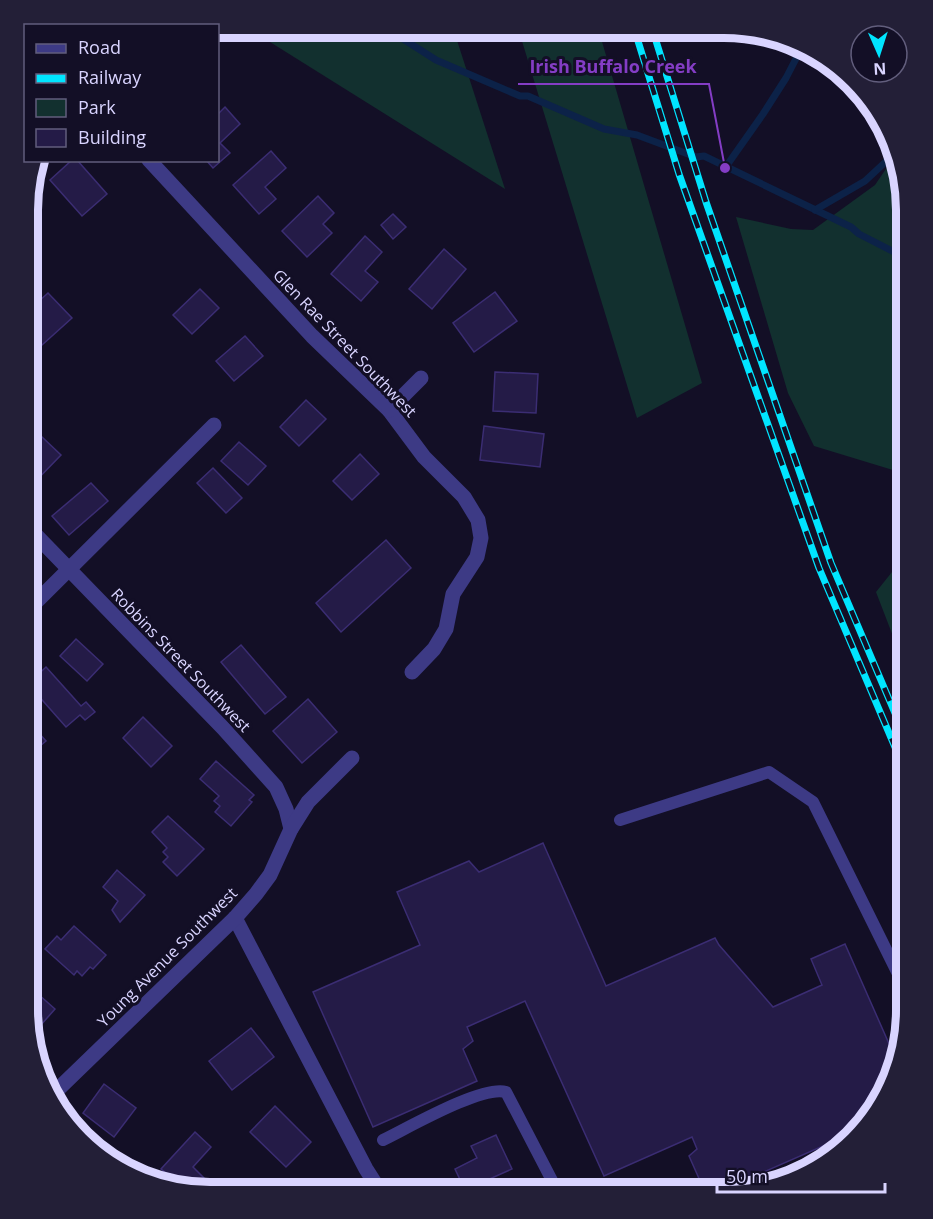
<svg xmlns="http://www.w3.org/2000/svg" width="933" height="1219" font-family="'Open Sans',sans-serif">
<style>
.green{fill:#12302f}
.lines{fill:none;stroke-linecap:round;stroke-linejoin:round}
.stream{stroke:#0c2248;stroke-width:7}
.building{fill:#241b47;stroke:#3b2d73;stroke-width:1.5}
.service{stroke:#3d3a85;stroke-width:12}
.minor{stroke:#3d3a85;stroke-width:15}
.rail-casing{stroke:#00e5ff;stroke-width:7}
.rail{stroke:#130f26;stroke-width:4.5;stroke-dasharray:14;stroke-linecap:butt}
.labels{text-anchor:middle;stroke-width:6;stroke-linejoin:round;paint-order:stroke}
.street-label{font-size:16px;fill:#d9d4ff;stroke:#130f26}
.rim{fill:none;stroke:#d9d4ff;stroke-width:8}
.leader{fill:none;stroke:#843dc5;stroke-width:2}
.callout-dot{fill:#843dc5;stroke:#130f26;stroke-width:2}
.callout-label{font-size:18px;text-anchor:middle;font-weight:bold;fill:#843dc5;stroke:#130f26;stroke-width:6;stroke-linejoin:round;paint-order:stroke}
</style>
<rect width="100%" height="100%" fill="#130f26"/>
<g class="green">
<polygon points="246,27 453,28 505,189"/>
<polygon points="518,28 598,28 702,383 637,418"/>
<polygon points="894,157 906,209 906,474 814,446 788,393 736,217 791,229 813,230 875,185"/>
<polygon points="900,562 906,563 906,670 876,592"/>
</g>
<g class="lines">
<g class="stream">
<polyline points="386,28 436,60 520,96 528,96 604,129 637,135 696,157 704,156 851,227 859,234 906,258"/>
<polyline points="725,168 763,114 786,78 801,49"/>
<polyline points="815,210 865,181 893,155"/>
</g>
</g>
<g class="building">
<polygon points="225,107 240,124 220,143 230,153 213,168 206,160 218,160 218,114"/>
<polygon points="271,151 286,168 265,187 276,199 259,214 233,185"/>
<polygon points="72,160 77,160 107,194 82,216 50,180"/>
<polygon points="318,196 334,213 323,224 332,233 307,257 282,231"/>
<polygon points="393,214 406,227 393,239 381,225"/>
<polygon points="365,236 382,252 365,271 378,282 361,301 331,274"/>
<polygon points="444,249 466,269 432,309 409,289"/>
<polygon points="200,289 219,308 192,334 173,315"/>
<polygon points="495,292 517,321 474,352 453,323"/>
<polygon points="48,293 72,318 42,345 28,331 28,311"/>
<polygon points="245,336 263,356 234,381 216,361"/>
<polygon points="28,364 39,376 28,386"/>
<polygon points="495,372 538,374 536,413 493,411"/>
<polygon points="306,400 326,419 299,446 280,427"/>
<polygon points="484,426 544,434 540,467 480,460"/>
<polygon points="41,436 61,455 31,486 28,483 28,449"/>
<polygon points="239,442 266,466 248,485 221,461"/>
<polygon points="360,454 379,474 352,500 333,481"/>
<polygon points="213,468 242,498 226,513 197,483"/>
<polygon points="91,483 108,501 69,535 52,516"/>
<polygon points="386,540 411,568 341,632 316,603"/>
<polygon points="76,639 103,664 87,681 60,656"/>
<polygon points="241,645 286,697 265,714 221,662"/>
<polygon points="46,667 81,706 86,702 95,712 85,720 80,715 66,727 28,684"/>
<polygon points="308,699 337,732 302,763 273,731"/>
<polygon points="143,717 172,746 151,767 123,738"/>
<polygon points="28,721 46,741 27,757"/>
<polygon points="216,761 254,795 249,800 252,802 231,826 215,812 220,806 214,801 219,796 200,779"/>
<polygon points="168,816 204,849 177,876 163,862 168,857 163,852 167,848 152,832"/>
<polygon points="543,843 606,986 715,938 719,945 773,1007 822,985 811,959 845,944 894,1055 875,1111 848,1135 718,1192 705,1192 689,1156 697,1149 692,1137 604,1176 525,1001 467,1027 473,1041 463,1049 477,1081 373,1127 313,992 420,945 397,892 469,861 479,872"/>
<polygon points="117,870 145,895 120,922 112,910 118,901 103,887"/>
<polygon points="74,926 106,955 93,969 90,967 82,976 77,971 74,975 45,949 57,936 61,940"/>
<polygon points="29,986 55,1009 33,1034 27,1010 27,988"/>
<polygon points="251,1028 274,1057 232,1090 209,1061"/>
<polygon points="104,1084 136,1108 114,1137 83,1113"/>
<polygon points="275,1106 311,1142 286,1167 250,1132"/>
<polygon points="195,1132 211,1147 193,1167 204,1178 192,1190 186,1190 161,1169"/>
<polygon points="496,1135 512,1169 465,1190 455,1169 477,1158 471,1146"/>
<polygon points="238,1179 251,1191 227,1191"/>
<polygon points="518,1185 521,1191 504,1191"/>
</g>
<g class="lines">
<g class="service">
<polyline points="620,820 769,772 813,802 906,990"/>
<path d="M383 1140C408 1128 482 1085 506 1092L558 1192"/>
</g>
<g class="minor">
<polyline points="149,160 312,336 389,410 424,457 464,497 478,520 481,538 477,557 453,594 446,629 434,649 412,672"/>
<polyline points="389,410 421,378"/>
<polyline points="28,527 223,728 276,787 286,809 291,829"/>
<polyline points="28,610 214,425"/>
<polyline points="235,918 366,1169 380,1191"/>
<polyline points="51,1096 235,918 256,894 270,875 291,829 308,802 352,758"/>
</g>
<g class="rail-casing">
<g id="rail">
<polyline points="634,28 679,174 819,568 906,773"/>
<polyline points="652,28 706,202 831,563 906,739"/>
</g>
</g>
<use href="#rail" class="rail"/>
</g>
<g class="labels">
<g class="street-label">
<text transform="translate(345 343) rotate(46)" y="6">Glen Rae Street Southwest</text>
<text transform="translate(181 660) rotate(46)" y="6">Robbins Street Southwest</text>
<text transform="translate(167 957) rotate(-45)" y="6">Young Avenue Southwest</text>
</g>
</g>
<path d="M0 0H933V1219H0ZM210 38H724A172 172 0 0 1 896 210V1010A172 172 0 0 1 724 1182H210A172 172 0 0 1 38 1010V210A172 172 0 0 1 210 38Z" fill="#231f37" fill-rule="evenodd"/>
<path class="rim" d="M210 38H724A172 172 0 0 1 896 210V1010A172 172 0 0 1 724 1182H210A172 172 0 0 1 38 1010V210A172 172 0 0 1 210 38Z"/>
<path class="leader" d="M725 168L709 84H518"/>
<circle class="callout-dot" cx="725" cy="168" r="6"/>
<g class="callout-label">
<text x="613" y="73">Irish Buffalo Creek</text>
</g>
<rect x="24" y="24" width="195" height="138" fill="#130f26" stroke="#625e7d" stroke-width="1.5"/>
<rect x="36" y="44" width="30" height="9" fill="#3d3a85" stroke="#625e7d" stroke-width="1.5"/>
<text x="78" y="54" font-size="18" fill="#d9d4ff">Road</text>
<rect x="36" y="74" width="30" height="9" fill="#00e5ff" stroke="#625e7d" stroke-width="1.5"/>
<text x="78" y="84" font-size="18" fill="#d9d4ff">Railway</text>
<rect x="36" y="99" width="30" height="18" fill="#12302f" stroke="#625e7d" stroke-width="1.5"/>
<text x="78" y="114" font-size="18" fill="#d9d4ff">Park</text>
<rect x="36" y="129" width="30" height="18" fill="#241b47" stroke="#625e7d" stroke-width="1.5"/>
<text x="78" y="144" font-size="18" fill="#d9d4ff">Building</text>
<g transform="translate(879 54) rotate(177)"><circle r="28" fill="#130f26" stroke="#625e7d" stroke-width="1.5"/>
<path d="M0-4.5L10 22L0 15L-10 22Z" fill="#00e5ff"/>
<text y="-9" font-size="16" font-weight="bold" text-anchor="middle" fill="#d9d4ff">N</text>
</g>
<path d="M717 1183v9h168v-9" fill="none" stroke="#d9d4ff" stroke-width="3"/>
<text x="726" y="1183" font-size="18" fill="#d9d4ff" stroke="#130f26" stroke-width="4.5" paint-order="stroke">50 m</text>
</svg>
